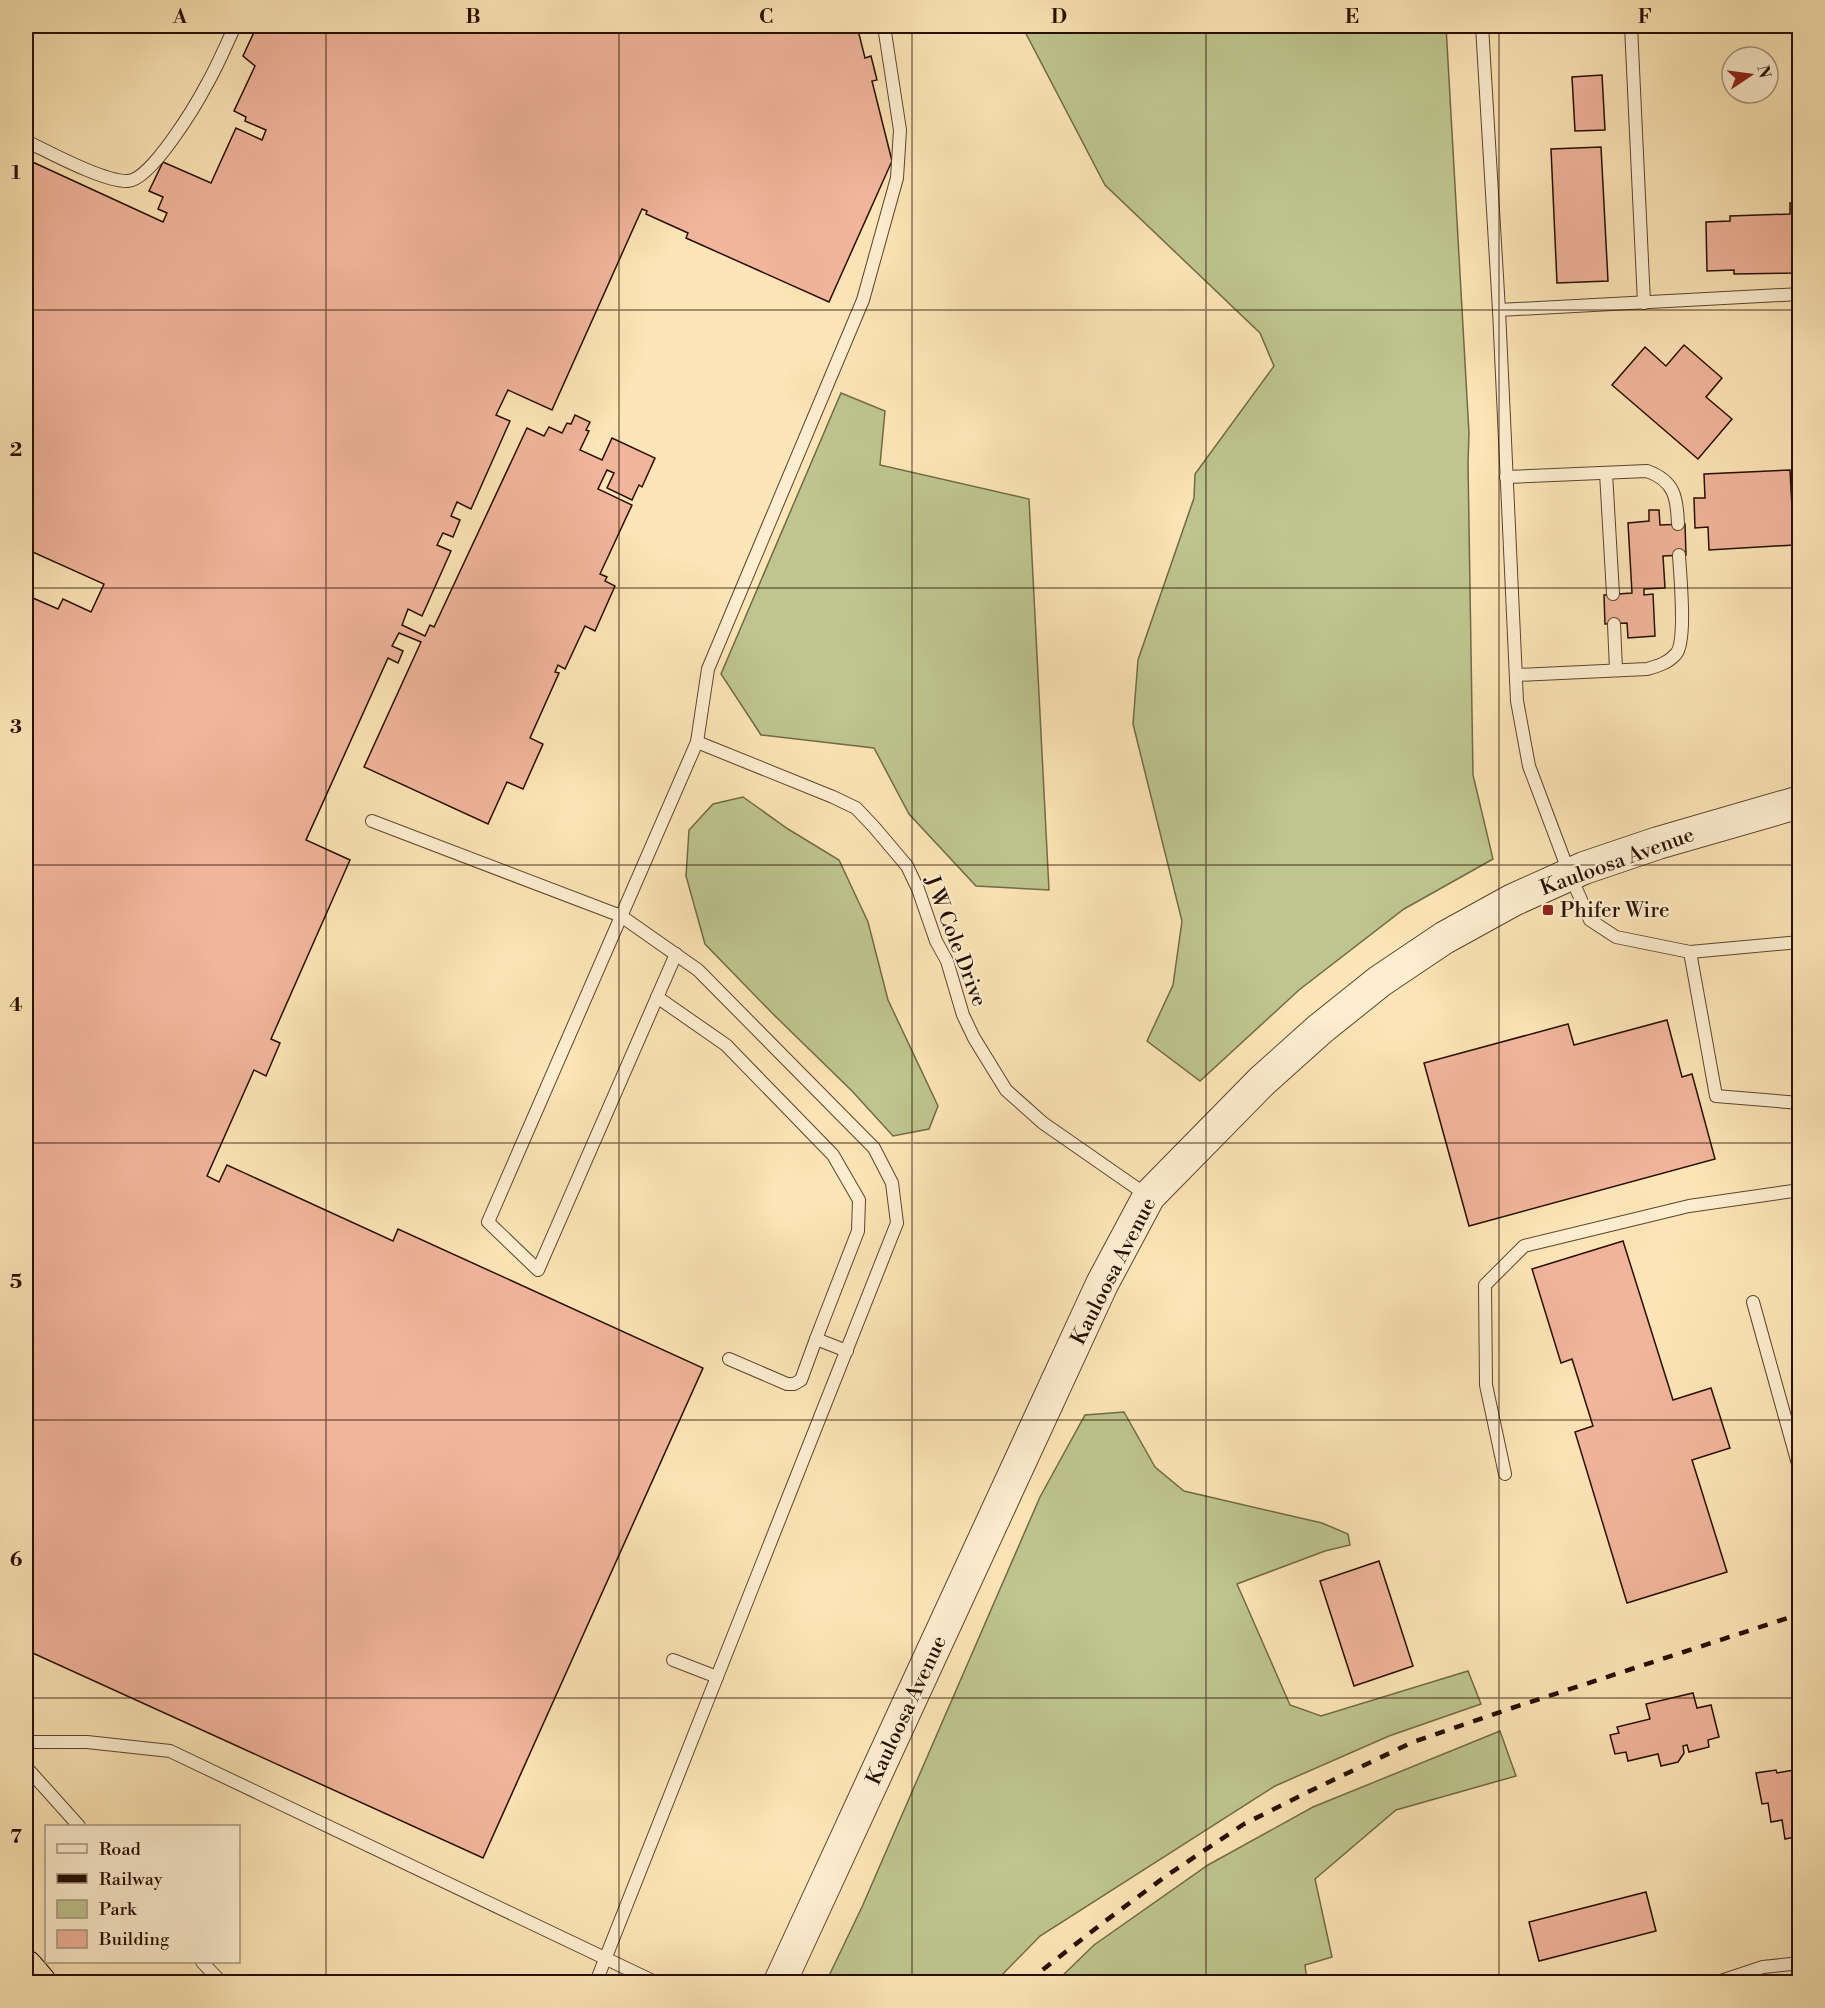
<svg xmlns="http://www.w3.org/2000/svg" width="1825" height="2008" font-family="'Libre Bodoni',serif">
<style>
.green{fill:#bec58e;stroke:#726a47;stroke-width:1.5}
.building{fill:#f1b59b;stroke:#270f00;stroke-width:1.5}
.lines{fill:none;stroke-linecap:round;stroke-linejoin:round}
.service-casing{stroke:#5c442e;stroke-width:14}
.tertiary-casing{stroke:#5c442e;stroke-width:34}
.motorway-casing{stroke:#270f00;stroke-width:35}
.service{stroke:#fdeed0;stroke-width:12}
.tertiary{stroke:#fdeed0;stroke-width:32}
.motorway{stroke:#fce5b6;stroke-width:33}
.rail{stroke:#270f00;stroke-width:4.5;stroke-dasharray:10 10;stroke-linecap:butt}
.grid{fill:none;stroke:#270f00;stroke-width:1.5;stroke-opacity:0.55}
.poi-dot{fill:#8f2418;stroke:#fdeed0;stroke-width:2}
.labels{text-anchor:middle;stroke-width:4.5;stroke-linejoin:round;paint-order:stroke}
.street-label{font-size:21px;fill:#270f00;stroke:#fdeed0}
.poi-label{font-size:21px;fill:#270f00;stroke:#fdeed0;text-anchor:start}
.neatline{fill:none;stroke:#270f00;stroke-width:2}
.grid-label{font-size:20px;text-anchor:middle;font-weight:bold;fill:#270f00}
</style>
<rect width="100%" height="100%" fill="#fce5b6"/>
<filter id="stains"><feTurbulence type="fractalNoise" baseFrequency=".00333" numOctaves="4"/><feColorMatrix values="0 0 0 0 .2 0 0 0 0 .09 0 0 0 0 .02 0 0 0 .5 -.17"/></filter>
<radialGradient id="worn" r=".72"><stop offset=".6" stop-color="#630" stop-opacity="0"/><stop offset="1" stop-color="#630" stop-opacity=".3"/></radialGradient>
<g class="green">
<polygon points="1022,26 1446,26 1469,433 1468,463 1473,775 1493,859 1404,909 1299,990 1200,1081 1147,1041 1173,985 1182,921 1133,724 1138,660 1194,498 1195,474 1274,366 1260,333 1105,185"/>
<polygon points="841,393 885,411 880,465 1029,499 1049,890 976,886 909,814 874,748 761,735 721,674"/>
<polygon points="743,797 788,829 839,860 868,922 888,1000 938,1106 929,1129 893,1136 852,1091 772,1013 705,944 686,876 689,830 713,804"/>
<polygon points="1124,1412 1155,1467 1184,1491 1322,1523 1348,1534 1350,1545 1325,1551 1237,1584 1290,1705 1321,1716 1468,1671 1481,1704 1389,1736 1275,1786 1040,1936 995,1982 826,1982 862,1907 1040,1497 1085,1415"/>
<polygon points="1500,1731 1516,1776 1396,1810 1315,1879 1332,1957 1305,1965 1307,1982 1056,1982 1094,1945 1208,1865 1313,1807"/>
</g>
<g class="building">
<polygon points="249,26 857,26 865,58 871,56 877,80 872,81 892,161 829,302 686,238 688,233 646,214 647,211 642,209 552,410 508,390 496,415 510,421 471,509 457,502 451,516 460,520 453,537 443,533 437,545 451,551 422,616 408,609 402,625 425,636 430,625 434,627 527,428 544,436 549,427 562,433 567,423 571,424 575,415 590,422 586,430 589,431 580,450 602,460 612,438 655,458 642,487 639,485 632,500 607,488 614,473 607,470 598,489 632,505 600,574 607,577 605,581 615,586 595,631 585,626 565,669 558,665 555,672 559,673 530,738 543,744 523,789 507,782 488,824 364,767 421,642 399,633 392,646 403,651 398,663 388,658 306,840 350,860 271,1039 280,1043 266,1076 254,1070 207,1176 219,1182 227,1165 393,1241 398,1229 703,1368 483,1858 26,1650 26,595 58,609 63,599 91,612 104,584 26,549 26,159 163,222 167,213 158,209 163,197 149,191 163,162 211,183 236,128 262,140 266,130 245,121 246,117 234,111 255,66 243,56 255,30 249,27"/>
<polygon points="1602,75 1605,130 1575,131 1572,77"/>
<polygon points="1601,147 1608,281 1557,283 1551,149"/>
<polygon points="1790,203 1800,203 1800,273 1734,274 1734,270 1707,271 1706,222 1730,221 1730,216 1790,214"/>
<polygon points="1684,345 1722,378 1706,397 1732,419 1698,459 1612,385 1645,347 1666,366"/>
<polygon points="1790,470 1794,545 1709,550 1708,527 1695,528 1694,498 1705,498 1704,474"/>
<polygon points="1649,510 1659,510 1660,525 1685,524 1686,555 1663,556 1665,588 1644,589 1644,595 1653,594 1655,636 1628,638 1627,623 1605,624 1604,595 1632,593 1628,523 1649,521"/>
<polygon points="1667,1020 1682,1077 1692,1074 1715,1159 1469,1226 1424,1063 1568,1024 1574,1045"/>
<polygon points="1623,1241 1673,1400 1711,1388 1730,1448 1692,1460 1727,1572 1627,1603 1575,1432 1593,1426 1572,1359 1561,1363 1532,1269"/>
<polygon points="1379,1561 1413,1666 1354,1686 1320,1581"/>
<polygon points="1693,1693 1697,1708 1711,1705 1719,1737 1708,1740 1709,1747 1689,1752 1687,1745 1683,1746 1684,1753 1678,1762 1661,1766 1658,1754 1628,1761 1626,1752 1615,1754 1610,1735 1619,1733 1617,1727 1650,1719 1646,1704"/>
<polygon points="1800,1769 1800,1836 1785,1839 1782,1820 1771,1822 1768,1803 1762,1804 1756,1773 1776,1770 1777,1773"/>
<polygon points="1646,1892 1656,1931 1539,1961 1529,1922"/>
</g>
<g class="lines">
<g class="service-casing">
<g id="service">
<polyline points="1482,26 1499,310 1517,701 1529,766 1570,875 1590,920 1616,937 1690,952 1800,942"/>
<polyline points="1631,26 1644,303"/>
<path d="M26 141C49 152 104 182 128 181 151 180 196 105 207 84 218 65 226 45 235 26"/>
<polyline points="1499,310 1800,294"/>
<polyline points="1606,473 1613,594"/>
<path d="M1506 477 1647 471C1675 481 1677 498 1678 524"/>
<polyline points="1614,624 1616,670"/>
<path d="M1516 675 1647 669C1658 666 1668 663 1676 654 1687 641 1680 575 1679 555"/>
<polyline points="697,742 833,797 856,808 874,827 907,866 918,889 936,941 947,961 963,1015 974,1038 1006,1090 1043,1123 1148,1196"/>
<polyline points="372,821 621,916 698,970 874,1148 892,1183 897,1223 596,1982"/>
<polyline points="1690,952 1716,1096 1800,1103"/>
<polyline points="676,954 538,1270 488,1222 697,742 708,669 863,300 897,178 900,130 884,26"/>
<polyline points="657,997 726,1045 833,1155 859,1200 858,1231 816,1339 847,1351"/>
<polyline points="1753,1302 1800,1471"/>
<polyline points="729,1359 787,1384 794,1384 801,1380 816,1339"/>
<polyline points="1505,1474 1486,1385 1485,1285 1524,1246 1689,1206 1800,1190"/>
<polyline points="673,1660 717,1677"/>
<polyline points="26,1742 87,1742 170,1751 655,1982"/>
<polyline points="26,1767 79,1826"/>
<polyline points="202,1962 221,1982"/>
<polyline points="1718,1982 1763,1967 1800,1963"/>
</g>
</g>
<g class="tertiary-casing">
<polyline id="tertiary" points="780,1982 1102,1284 1149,1196 1262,1081 1320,1029 1380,981 1444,938 1513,900 1584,868 1658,843 1800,802"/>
</g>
<g class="motorway-casing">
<polyline id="motorway" points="26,1967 39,1982"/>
</g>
<use href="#service" class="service"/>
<use href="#tertiary" class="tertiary"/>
<use href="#motorway" class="motorway"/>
<polyline class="rail" points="1027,1982 1104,1922 1166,1876 1244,1824 1310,1791 1413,1742 1512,1708 1800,1614"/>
</g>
<path class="grid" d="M326 26V1982M619 26V1982M912 26V1982M1206 26V1982M1499 26V1982M26 310H1800M26 588H1800M26 865H1800M26 1143H1800M26 1420H1800M26 1698H1800"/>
<rect class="poi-dot" x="1542" y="904" width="12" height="12" rx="3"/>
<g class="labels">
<g class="street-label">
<text transform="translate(1617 861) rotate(-20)" y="7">Kauloosa Avenue</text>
<text transform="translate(956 941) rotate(69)" y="7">J W Cole Drive</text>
<text transform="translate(1113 1271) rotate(-63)" y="7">Kauloosa Avenue</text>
<text transform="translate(906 1710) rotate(-65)" y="7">Kauloosa Avenue</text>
</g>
<g class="poi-label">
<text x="1560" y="917">Phifer Wire</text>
</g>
</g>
<rect width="1825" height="2008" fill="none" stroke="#fce5b6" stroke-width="66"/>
<rect x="45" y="1825" width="195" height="138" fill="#fdeed0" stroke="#a7957d" stroke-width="1.5"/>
<rect x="57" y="1844" width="30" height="9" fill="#fdeed0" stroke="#a7957d" stroke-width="1.5"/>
<text x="99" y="1855" font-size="18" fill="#270f00">Road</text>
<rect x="57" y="1874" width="30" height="9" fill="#270f00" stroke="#a7957d" stroke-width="1.5"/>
<text x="99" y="1885" font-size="18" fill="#270f00">Railway</text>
<rect x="57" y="1900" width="30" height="18" fill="#bec58e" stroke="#a7957d" stroke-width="1.5"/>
<text x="99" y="1915" font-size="18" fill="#270f00">Park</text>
<rect x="57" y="1930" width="30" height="18" fill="#f1b59b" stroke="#a7957d" stroke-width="1.5"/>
<text x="99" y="1945" font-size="18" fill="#270f00">Building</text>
<g transform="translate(1750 75) rotate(77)"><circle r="28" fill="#fdeed0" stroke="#a7957d" stroke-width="1.5"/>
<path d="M0-4.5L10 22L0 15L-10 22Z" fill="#8f2418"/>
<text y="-9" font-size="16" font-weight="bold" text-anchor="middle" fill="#270f00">N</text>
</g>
<rect x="33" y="33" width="1759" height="1942" class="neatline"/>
<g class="grid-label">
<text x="180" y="23">A</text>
<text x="473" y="23">B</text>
<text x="766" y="23">C</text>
<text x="1059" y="23">D</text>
<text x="1352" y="23">E</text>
<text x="1645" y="23">F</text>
<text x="16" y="179">1</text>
<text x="16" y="456">2</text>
<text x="16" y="733">3</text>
<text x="16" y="1011">4</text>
<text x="16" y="1288">5</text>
<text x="16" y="1566">6</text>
<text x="16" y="1843">7</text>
</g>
<rect width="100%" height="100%" filter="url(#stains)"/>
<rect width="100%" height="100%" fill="url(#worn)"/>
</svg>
